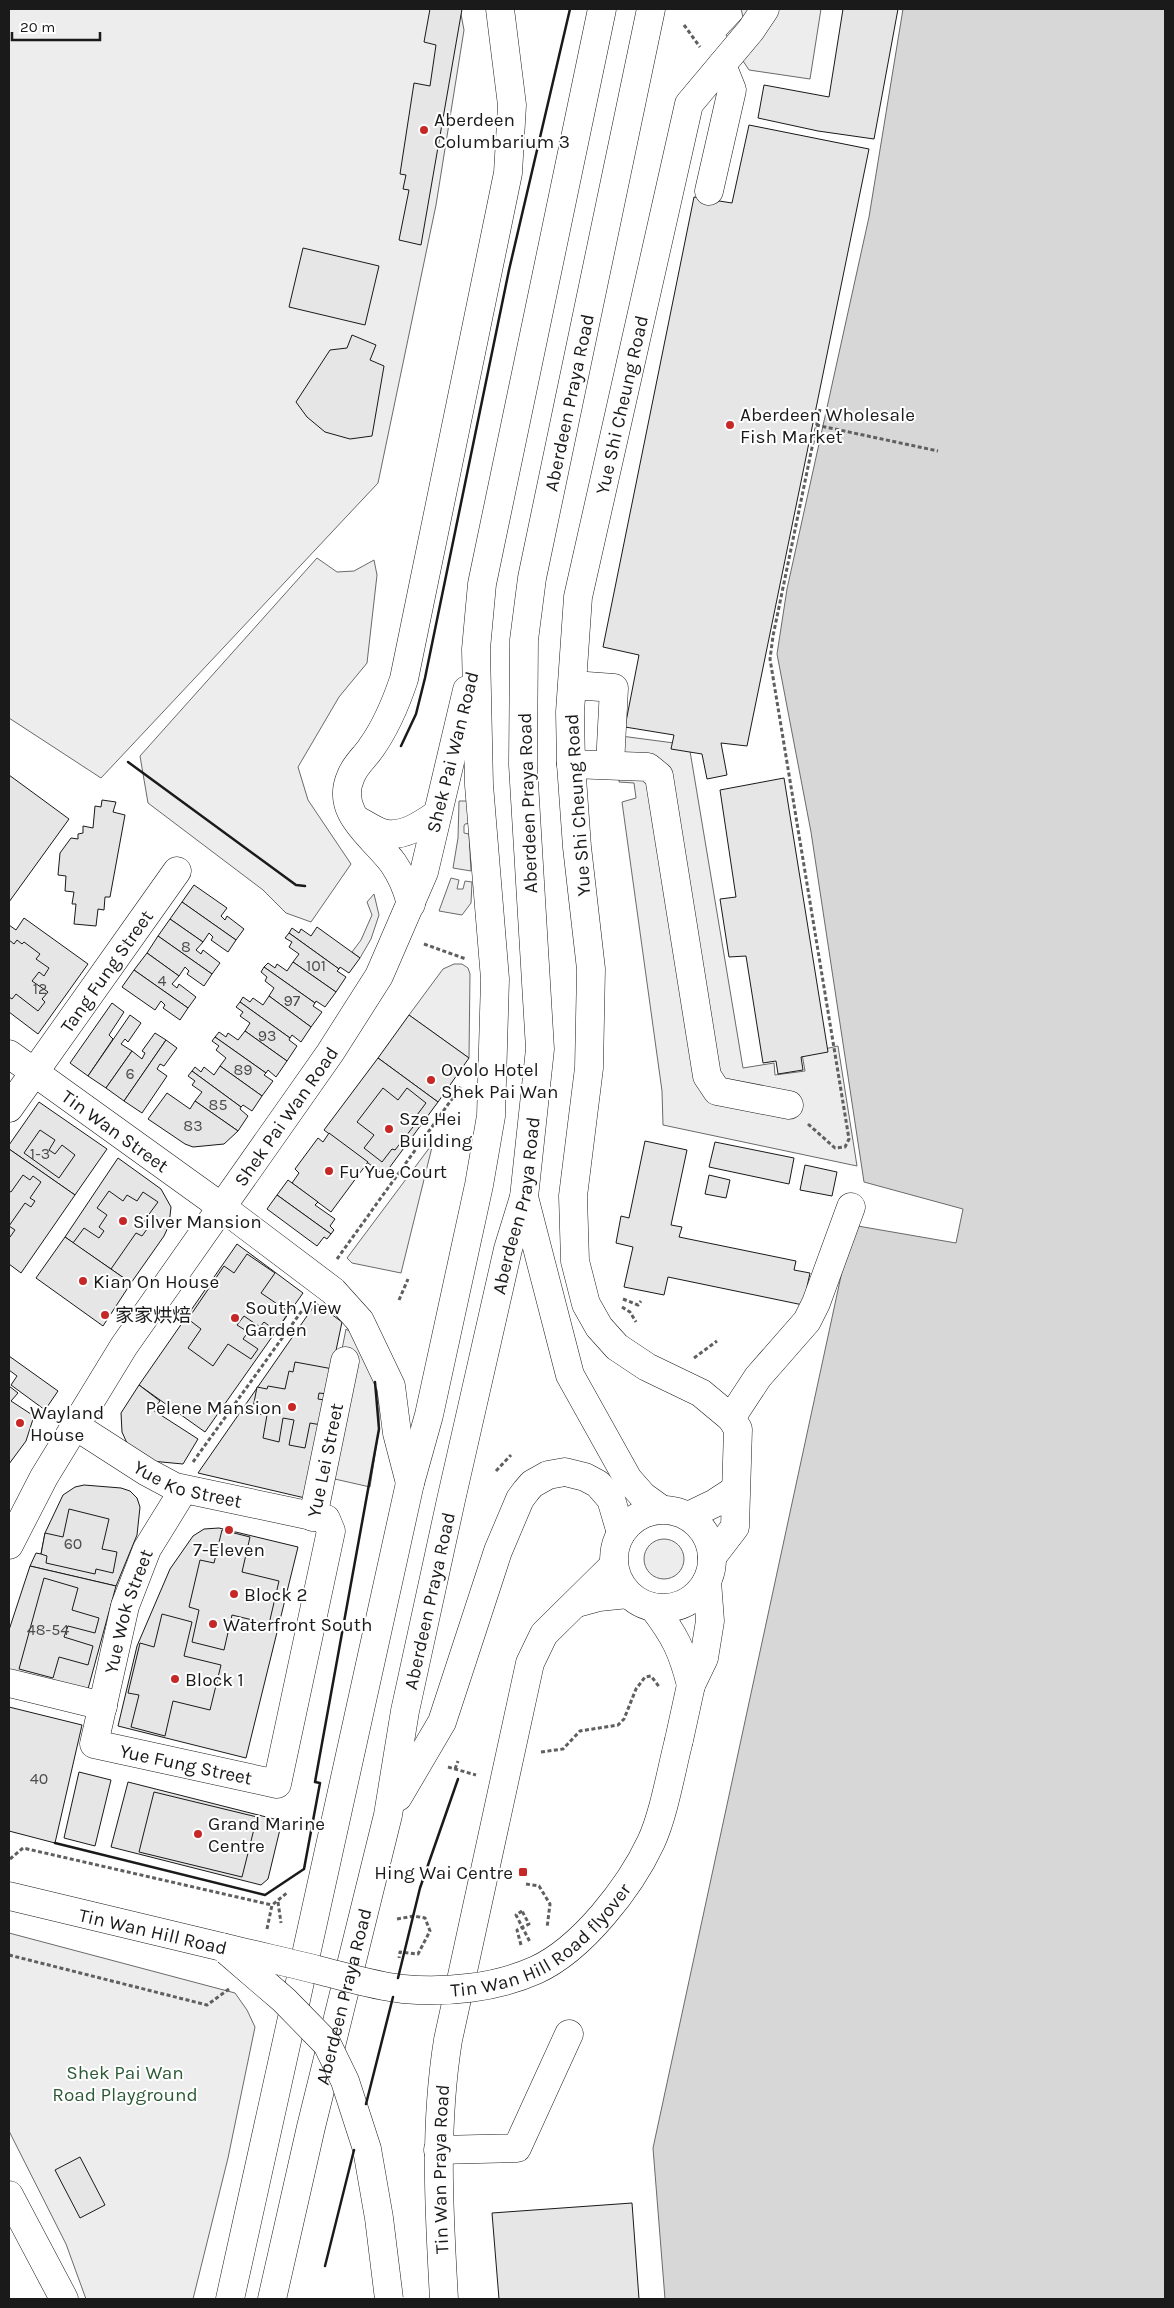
<svg xmlns="http://www.w3.org/2000/svg" width="1174" height="2308" font-family="Karla,'Noto Sans TC',sans-serif">
<style>
.built{fill:#ededed;stroke:#6a6a6a}
.water{fill:#d7d7d7;stroke:#6a6a6a}
.building{fill:#e6e6e6;stroke:#1a1a1a}
.lines{fill:none;stroke-linecap:round;stroke-linejoin:round}
.minor-casing{stroke:#1a1a1a;stroke-width:29}
.major-casing{stroke:#1a1a1a;stroke-width:29}
.path{stroke:#5f5f5f;stroke-width:3;stroke-dasharray:4 2.5;stroke-linecap:butt}
.minor{stroke:#fff;stroke-width:28}
.major{stroke:#fff;stroke-width:28}
.major-bridge-casing{stroke:#1a1a1a;stroke-width:29;stroke-linecap:butt}
.path-bridge{stroke:#5f5f5f;stroke-width:3;stroke-dasharray:4 2.5;stroke-linecap:butt}
.major-bridge{stroke:#fff;stroke-width:28}
.wall{stroke:#1a1a1a;stroke-width:2.5}
.poi-dot{fill:#c62828;stroke:#fff;stroke-width:2}
.labels{text-anchor:middle;stroke-width:4;stroke-linejoin:round;paint-order:stroke}
.number-label{font-size:16px;fill:#4d4d4d}
.poi-label{font-size:19px;fill:#1a1a1a;stroke:#fff;text-anchor:start}
.street-label{font-size:19px;fill:#1a1a1a;stroke:#fff}
.park-label{font-size:19px;fill:#2b5a34;stroke:#fff}
</style>
<rect width="100%" height="100%" fill="#fff"/>
<g class="built">
<polygon points="9,9 460,9 464,30 436,205 378,483 101,778 9,718"/>
<polygon points="741,9 821,9 810,79 749,70 726,35 743,17"/>
<polygon points="317,558 337,572 354,571 374,560 377,575 367,663 339,697 298,767 308,800 351,864 311,922 286,913 263,890 148,803 140,756"/>
<polygon points="621,736 689,745 743,1068 774,1063 775,1075 805,1071 802,1054 838,1046 857,1166 663,1125 662,1091 622,802 636,798 634,783 619,782"/>
<polygon points="459,801 471,801 471,823 465,824 464,826 464,833 469,834 471,871 453,868 458,838"/>
<polygon points="451,878 459,880 457,889 463,889 465,881 472,882 471,903 462,915 439,911"/>
<polygon points="374,894 379,915 371,939 360,958 352,952 361,940 372,915 367,902"/>
<polygon points="454,964 462,964 468,968 470,974 469,1058 409,1015 443,969"/>
<polygon points="433,1143 401,1273 352,1263 347,1258"/>
<polygon points="346,1329 358,1337 375,1380 379,1405 379,1429 370,1487 317,1475"/>
<circle cx="664" cy="1559" r="20"/>
<polygon points="9,1933 235,1993 247,2010 255,2027 228,2158 193,2299 86,2299 66,2244 9,2131"/>
</g>
<polygon class="water" points="903,9 1165,9 1165,2299 665,2299 653,2148 852,1225 956,1243 963,1209 864,1182 811,832 777,654 787,589 869,217"/>
<g class="building">
<polygon points="430,9 462,9 421,245 399,240 409,190 403,189 406,175 400,174 414,83 430,86 436,45 424,42"/>
<polygon points="843,9 898,9 874,139 818,131 758,118 764,85 829,97"/>
<polygon points="749,125 869,149 747,746 721,743 727,775 707,779 702,754 671,749 674,735 625,727 639,655 603,647 694,197 732,203"/>
<polygon points="303,248 379,266 365,325 289,307"/>
<polygon points="352,335 376,345 370,360 384,366 372,436 350,439 325,432 307,417 296,402 330,350 347,348"/>
<polygon points="9,775 69,819 9,902"/>
<polygon points="784,778 828,1052 801,1057 803,1070 778,1074 776,1061 763,1063 746,956 729,957 720,899 736,897 720,790"/>
<polygon points="102,800 116,802 113,812 125,815 110,897 105,897 104,910 98,909 96,926 74,924 76,904 72,904 74,892 65,891 66,876 58,875 60,853 71,838 78,839 78,834 83,833 83,826 93,828 95,806 101,807"/>
<polygon points="194,885 227,908 221,916 225,920 227,916 244,929 236,940 182,902"/>
<polygon points="182,902 236,940 228,952 211,940 213,937 209,933 203,942 170,919"/>
<polygon points="24,918 88,964 38,1034 9,1012 9,925 16,930"/>
<polygon points="170,919 203,942 196,950 201,954 203,950 220,963 212,974 158,936"/>
<polygon points="317,927 360,958 349,973 340,967 339,969 289,933 292,928 299,933 301,929 311,936"/>
<polygon points="289,933 339,969 337,971 346,977 336,992 293,962 299,954 289,947 292,942 285,938"/>
<polygon points="158,936 212,974 204,986 187,974 189,971 185,967 179,976 147,953"/>
<polygon points="9,940 14,944 17,940 22,944 24,942 40,954 36,959 49,968 44,976 39,972 32,981 48,992 42,999 45,1002 38,1011 16,994 12,999 9,997"/>
<polygon points="147,953 179,976 172,984 177,988 179,984 196,997 188,1008 134,970"/>
<polygon points="293,962 336,992 325,1007 316,1001 315,1003 264,967 268,963 275,968 277,964 287,971"/>
<polygon points="264,967 315,1003 313,1006 322,1012 311,1027 269,996 274,988 265,981 267,977 261,972"/>
<polygon points="134,970 188,1008 180,1020 163,1008 165,1005 161,1001 155,1010 122,987"/>
<polygon points="269,996 311,1027 301,1042 292,1035 290,1038 240,1002 243,997 250,1002 253,998 263,1005"/>
<polygon points="240,1002 290,1038 289,1040 297,1046 287,1061 245,1031 250,1023 240,1016 243,1012 236,1007"/>
<polygon points="112,1003 124,1012 109,1035 113,1039 88,1076 70,1063"/>
<polygon points="130,1015 141,1023 128,1042 125,1039 121,1044 132,1051 106,1088 88,1076"/>
<polygon points="409,1015 469,1058 438,1102 378,1058"/>
<polygon points="245,1031 287,1061 276,1077 268,1070 266,1073 215,1037 219,1032 226,1037 228,1033 238,1040"/>
<polygon points="155,1033 166,1040 124,1101 106,1088 132,1051 142,1059 145,1053 142,1051"/>
<polygon points="215,1037 266,1073 264,1075 273,1081 262,1096 220,1066 226,1058 216,1050 219,1046 212,1041"/>
<polygon points="166,1040 177,1048 164,1066 160,1064 157,1069 167,1076 142,1113 124,1101"/>
<polygon points="378,1058 438,1102 384,1175 324,1130"/>
<polygon points="220,1066 262,1096 252,1111 243,1105 241,1107 192,1071 195,1067 201,1072 204,1067 214,1075"/>
<polygon points="192,1071 241,1107 240,1109 248,1116 238,1131 195,1101 202,1092 192,1085 195,1081 188,1076"/>
<polygon points="383,1088 398,1100 407,1088 426,1103 417,1115 420,1118 395,1150 392,1149 382,1162 364,1148 374,1135 357,1122"/>
<polygon points="167,1093 190,1109 195,1101 238,1131 224,1144 193,1147 185,1144 148,1119"/>
<polygon points="39,1102 107,1149 75,1195 9,1149 9,1145"/>
<polygon points="40,1130 55,1140 49,1150 55,1154 62,1145 75,1155 59,1178 24,1153"/>
<polygon points="329,1133 368,1162 331,1212 292,1183 299,1173 295,1169 318,1138 323,1142"/>
<polygon points="645,1141 687,1150 671,1225 682,1227 679,1237 796,1261 794,1270 810,1273 803,1305 668,1277 664,1295 624,1287 633,1247 616,1243 621,1216 629,1218"/>
<polygon points="715,1142 794,1158 789,1184 709,1167"/>
<polygon points="9,1149 75,1195 21,1273 9,1264"/>
<polygon points="118,1158 161,1189 171,1207 169,1225 164,1236 131,1283 65,1237"/>
<polygon points="805,1165 837,1172 832,1196 800,1190"/>
<polygon points="23,1175 30,1180 33,1176 41,1182 30,1198 35,1201 31,1207 25,1203 9,1226 15,1230 10,1237 9,1236 9,1191 11,1192"/>
<polygon points="709,1175 730,1180 726,1198 705,1194"/>
<polygon points="288,1180 318,1202 315,1205 335,1219 330,1226 334,1230 331,1234 277,1195"/>
<polygon points="109,1191 123,1201 127,1195 137,1201 143,1192 158,1202 144,1221 150,1225 142,1236 136,1233 111,1269 73,1243 84,1228 99,1238 104,1231 99,1227 107,1215 97,1208"/>
<polygon points="277,1195 331,1234 327,1239 324,1237 317,1246 267,1209"/>
<polygon points="65,1237 131,1283 103,1326 36,1278"/>
<polygon points="237,1244 303,1293 205,1432 139,1385"/>
<polygon points="247,1254 275,1273 261,1293 289,1312 276,1331 264,1322 260,1327 244,1316 237,1325 248,1332 243,1339 258,1349 251,1359 228,1344 213,1366 188,1348 201,1329 188,1319 224,1266 234,1273"/>
<polygon points="316,1303 342,1322 305,1498 198,1473"/>
<polygon points="9,1356 58,1391 45,1410 11,1385 17,1376 9,1370"/>
<polygon points="295,1362 333,1369 328,1394 319,1393 318,1399 331,1401 327,1426 310,1423 305,1448 289,1445 294,1420 283,1418 279,1442 263,1438 267,1415 252,1413 257,1387 267,1389 268,1386 285,1389 289,1371 293,1372"/>
<polygon points="139,1385 160,1401 153,1410 198,1439 183,1464 151,1461 131,1449 126,1441 122,1432 121,1413"/>
<polygon points="9,1386 18,1393 11,1401 34,1416 26,1441 9,1464"/>
<polygon points="84,1485 121,1488 130,1491 137,1498 140,1507 137,1535 116,1586 30,1566 36,1553 41,1554 45,1533 63,1495 75,1487"/>
<polygon points="69,1509 109,1519 102,1549 117,1552 113,1573 96,1569 95,1574 46,1563 47,1556 41,1554 45,1533 63,1537"/>
<polygon points="219,1528 298,1547 246,1758 118,1726 137,1646 170,1569 193,1536 204,1529"/>
<polygon points="222,1530 250,1537 242,1572 279,1581 269,1624 232,1615 224,1650 192,1642 199,1610 189,1607 200,1560 214,1563"/>
<polygon points="30,1566 116,1586 88,1689 9,1670 9,1630"/>
<polygon points="44,1578 78,1588 72,1610 99,1618 95,1633 68,1626 64,1637 93,1646 88,1665 59,1657 53,1678 19,1669"/>
<polygon points="162,1614 192,1622 184,1656 221,1665 210,1710 173,1701 165,1736 131,1727 139,1695 128,1693 140,1643 154,1647"/>
<polygon points="9,1707 82,1725 55,1843 9,1831"/>
<polygon points="79,1772 111,1780 95,1846 64,1838"/>
<polygon points="128,1782 282,1821 268,1879 261,1885 111,1847"/>
<polygon points="154,1792 257,1817 242,1877 139,1852"/>
<polygon points="80,2157 105,2205 80,2218 55,2170"/>
<polygon points="632,2203 639,2299 499,2299 492,2213"/>
</g>
<g class="lines">
<g class="minor-casing">
<g id="minor">
<polyline points="709,191 732,90 722,65"/>
<polyline points="573,685 614,688 610,765"/>
<polyline points="571,764 648,767 659,776 707,1076 717,1091 789,1105"/>
<path d="M359 821C367 825 378 833 387 834 405 836 423 824 437 814"/>
<path d="M411 904C407 888 402 876 393 863 374 837 334 813 351 776 355 765 365 757 371 748 386 727 396 703 404 679L508 173 512 105 500 9"/>
<path id="s1" d="M9 1054 223 1208"/>
<path id="s2" d="M9 1108 177 871"/>
<polyline points="731,1418 758,1377 807,1321 816,1303 851,1207"/>
<path id="s3" d="M74 1425 147 1472 175 1487 326 1519 331 1531 277 1784 94 1744 125 1606 147 1549 184 1489"/>
<polyline points="688,1516 715,1503 735,1490"/>
<path id="s4" d="M313 1517 345 1361"/>
<path id="s5" d="M712 1557 735 1527 738 1429 731 1418 701 1393 647 1367 617 1347 599 1327 586 1304 575 1261 573 1196 589 1068 591 969 577 847 571 764 570 712 578 597 689 104 751 30 765 9"/>
<polyline points="577,1603 599,1597 628,1594"/>
<polyline points="9,1683 103,1706"/>
<polyline points="438,2150 517,2148 569,2034"/>
<path id="s6" d="M444 2299C439 2212 434 2127 448 2040L530 1663 544 1634 614 1565"/>
</g>
</g>
<g class="major-casing">
<g id="major">
<polyline points="524,1197 570,1375 628,1479 643,1496 661,1509"/>
<polyline points="223,1208 333,1291 360,1321 391,1386 397,1433 410,1483"/>
<circle cx="663" cy="1559" r="49"/>
<path id="s7" d="M9 1545 44 1477 124 1346 330 1053 379 976 424 872 467 690"/>
<path d="M653 1607C675 1636 682 1650 691 1685"/>
<polyline points="679,1740 691,1685 704,1658 710,1621 707,1581"/>
<polyline points="398,1797 442,1722 498,1551 520,1499 526,1491 532,1484 548,1475 565,1472 585,1477 598,1484 611,1499 621,1533"/>
<polyline points="9,1896 222,1947"/>
<polyline points="9,2195 64,2299"/>
<polyline points="230,2299 410,1483 429,1415 479,1185 491,1116 495,979 479,785 476,649 482,584 602,9"/>
<path id="s8" d="M272 2299 311 2127 388 1815 405 1711 451 1500 508 1249 524 1197 540 1049 523 765 524 640 532 578 651 9"/>
</g>
</g>
<g class="path">
<polyline points="684,25 700,47"/>
<polyline points="816,425 938,451"/>
<polyline points="424,944 466,959"/>
<polyline points="808,1124 835,1148 845,1147 849,1139 770,659 773,636 820,409"/>
<polyline points="337,1259 462,1085"/>
<polyline points="623,1299 638,1305 641,1301"/>
<polyline points="399,1300 408,1279"/>
<polyline points="622,1307 630,1312 636,1322"/>
<polyline points="694,1358 717,1341"/>
<polyline points="193,1462 306,1305"/>
<polyline points="496,1471 511,1455"/>
<polyline points="541,1752 563,1749 580,1731 618,1725 624,1719 636,1689 645,1677 651,1676 660,1688"/>
<polyline points="448,1767 476,1775"/>
<polyline points="455,1769 458,1761"/>
<polyline points="10,1859 23,1848 272,1905"/>
<polyline points="526,1884 539,1886 550,1904 547,1928"/>
<polyline points="278,1902 281,1923"/>
<polyline points="522,1911 516,1915 530,1942"/>
<polyline points="397,1919 414,1916 425,1918 430,1931 418,1954 400,1952 399,1958"/>
<polyline points="267,1929 272,1905 288,1892"/>
<polyline points="9,1955 207,2005 229,1989"/>
</g>
<use href="#minor" class="minor"/>
<use href="#major" class="major"/>
<g class="major-bridge-casing">
<g id="major-bridge">
<path id="s9" d="M222 1947C254 1955 286 1962 318 1970 346 1977 374 1986 403 1989 446 1993 496 1988 536 1970 582 1949 630 1887 651 1842 664 1814 671 1771 679 1740"/>
<polyline points="227,1951 284,2000 327,2044 345,2081 367,2149 379,2218 389,2299"/>
</g>
</g>
<polyline class="path-bridge" points="521,1945 517,1930 529,1924 522,1911"/>
<use href="#major-bridge" class="major-bridge"/>
<g class="wall">
<polyline points="401,746 416,714 425,678 509,270 570,9"/>
<polyline points="128,762 296,885 305,886"/>
<polyline points="55,1843 265,1895 304,1869 320,1783 315,1782 379,1429 375,1382"/>
<polyline points="398,1978 420,1888 458,1779"/>
<polyline points="366,2104 393,1997"/>
<polyline points="325,2266 354,2150"/>
</g>
</g>
<g class="poi-dot">
<circle cx="424" cy="130" r="5"/>
<circle cx="730" cy="425" r="5"/>
<circle cx="431" cy="1080" r="5"/>
<circle cx="389" cy="1129" r="5"/>
<circle cx="329" cy="1171" r="5"/>
<circle cx="123" cy="1221" r="5"/>
<circle cx="83" cy="1281" r="5"/>
<circle cx="105" cy="1315" r="5"/>
<circle cx="235" cy="1318" r="5"/>
<circle cx="292" cy="1407" r="5"/>
<circle cx="20" cy="1423" r="5"/>
<circle cx="229" cy="1530" r="5"/>
<circle cx="234" cy="1594" r="5"/>
<circle cx="213" cy="1624" r="5"/>
<circle cx="175" cy="1679" r="5"/>
<circle cx="198" cy="1834" r="5"/>
<rect x="518" y="1867" width="10" height="10" rx="2.5"/>
</g>
<g class="labels">
<g class="number-label">
<text x="186" y="952">8</text>
<text x="316" y="971">101</text>
<text x="162" y="986">4</text>
<text x="40" y="994">12</text>
<text x="292" y="1006">97</text>
<text x="267" y="1041">93</text>
<text x="243" y="1075">89</text>
<text x="130" y="1079">6</text>
<text x="218" y="1110">85</text>
<text x="193" y="1131">83</text>
<text x="40" y="1159">1-3</text>
<text x="73" y="1549">60</text>
<text x="48" y="1635">48-54</text>
<text x="39" y="1784">40</text>
</g>
<g class="poi-label">
<text x="434" y="126">Aberdeen<tspan x="434" dy="22">Columbarium 3</tspan></text>
<text x="740" y="421">Aberdeen Wholesale<tspan x="740" dy="22">Fish Market</tspan></text>
<text x="441" y="1076">Ovolo Hotel<tspan x="441" dy="22">Shek Pai Wan</tspan></text>
<text x="399" y="1125">Sze Hei<tspan x="399" dy="22">Building</tspan></text>
<text x="339" y="1178">Fu Yue Court</text>
<text x="133" y="1228">Silver Mansion</text>
<text x="93" y="1288">Kian On House</text>
<text x="245" y="1314">South View<tspan x="245" dy="22">Garden</tspan></text>
<text x="115" y="1322">家家烘焙</text>
<text x="282" y="1414" text-anchor="end">Pelene Mansion</text>
<text x="30" y="1419">Wayland<tspan x="30" dy="22">House</tspan></text>
<text x="229" y="1556" text-anchor="middle">7-Eleven</text>
<text x="244" y="1601">Block 2</text>
<text x="223" y="1631">Waterfront South</text>
<text x="185" y="1686">Block 1</text>
<text x="208" y="1830">Grand Marine<tspan x="208" dy="22">Centre</tspan></text>
<text x="513" y="1879" text-anchor="end">Hing Wai Centre</text>
</g>
<g class="street-label">
<text dy="7" stroke="none"><textPath href="#s8" startOffset="1931">Aberdeen Praya Road</textPath></text>
<text dy="7" stroke="none"><textPath href="#s5" startOffset="1245">Yue Shi Cheung Road</textPath></text>
<text transform="translate(452 752) rotate(-76)" y="7">Shek Pai Wan Road</text>
<text transform="translate(527 803) rotate(-92)" y="7">Aberdeen Praya Road</text>
<text transform="translate(577 805) rotate(-94)" y="7">Yue Shi Cheung Road</text>
<text dy="7" stroke="none"><textPath href="#s2" startOffset="168">Tang Fung Street</textPath></text>
<text dy="7" stroke="none"><textPath href="#s7" startOffset="511">Shek Pai Wan Road</textPath></text>
<text dy="7" stroke="none"><textPath href="#s1" startOffset="131">Tin Wan Street</textPath></text>
<text dy="7" stroke="none"><textPath href="#s8" startOffset="1121">Aberdeen Praya Road</textPath></text>
<text dy="7" stroke="none"><textPath href="#s4" startOffset="58">Yue Lei Street</textPath></text>
<text dy="7" stroke="none"><textPath href="#s3" startOffset="130">Yue Ko Street</textPath></text>
<text dy="7" stroke="none"><textPath href="#s8" startOffset="716">Aberdeen Praya Road</textPath></text>
<text dy="7" stroke="none"><textPath href="#s3" startOffset="869">Yue Wok Street</textPath></text>
<text transform="translate(186 1764) rotate(12)" y="7">Yue Fung Street</text>
<text transform="translate(153 1931) rotate(13)" y="7">Tin Wan Hill Road</text>
<text dy="7" stroke="none"><textPath href="#s9" startOffset="340">Tin Wan Hill Road flyover</textPath></text>
<text dy="7" stroke="none"><textPath href="#s8" startOffset="311">Aberdeen Praya Road</textPath></text>
<text dy="7" stroke="none"><textPath href="#s6" startOffset="130">Tin Wan Praya Road</textPath></text>
</g>
<g class="park-label">
<text x="125" y="2079">Shek Pai Wan<tspan x="125" dy="22">Road Playground</tspan></text>
</g>
</g>
<rect width="1174" height="2308" fill="none" stroke="#1a1a1a" stroke-width="20"/>
<path d="M12 32v8h88v-8" fill="none" stroke="#1a1a1a" stroke-width="2.5"/>
<text x="20" y="32" font-size="15" fill="#1a1a1a" stroke="#ffffff" stroke-width="4" paint-order="stroke">20 m</text>
</svg>
